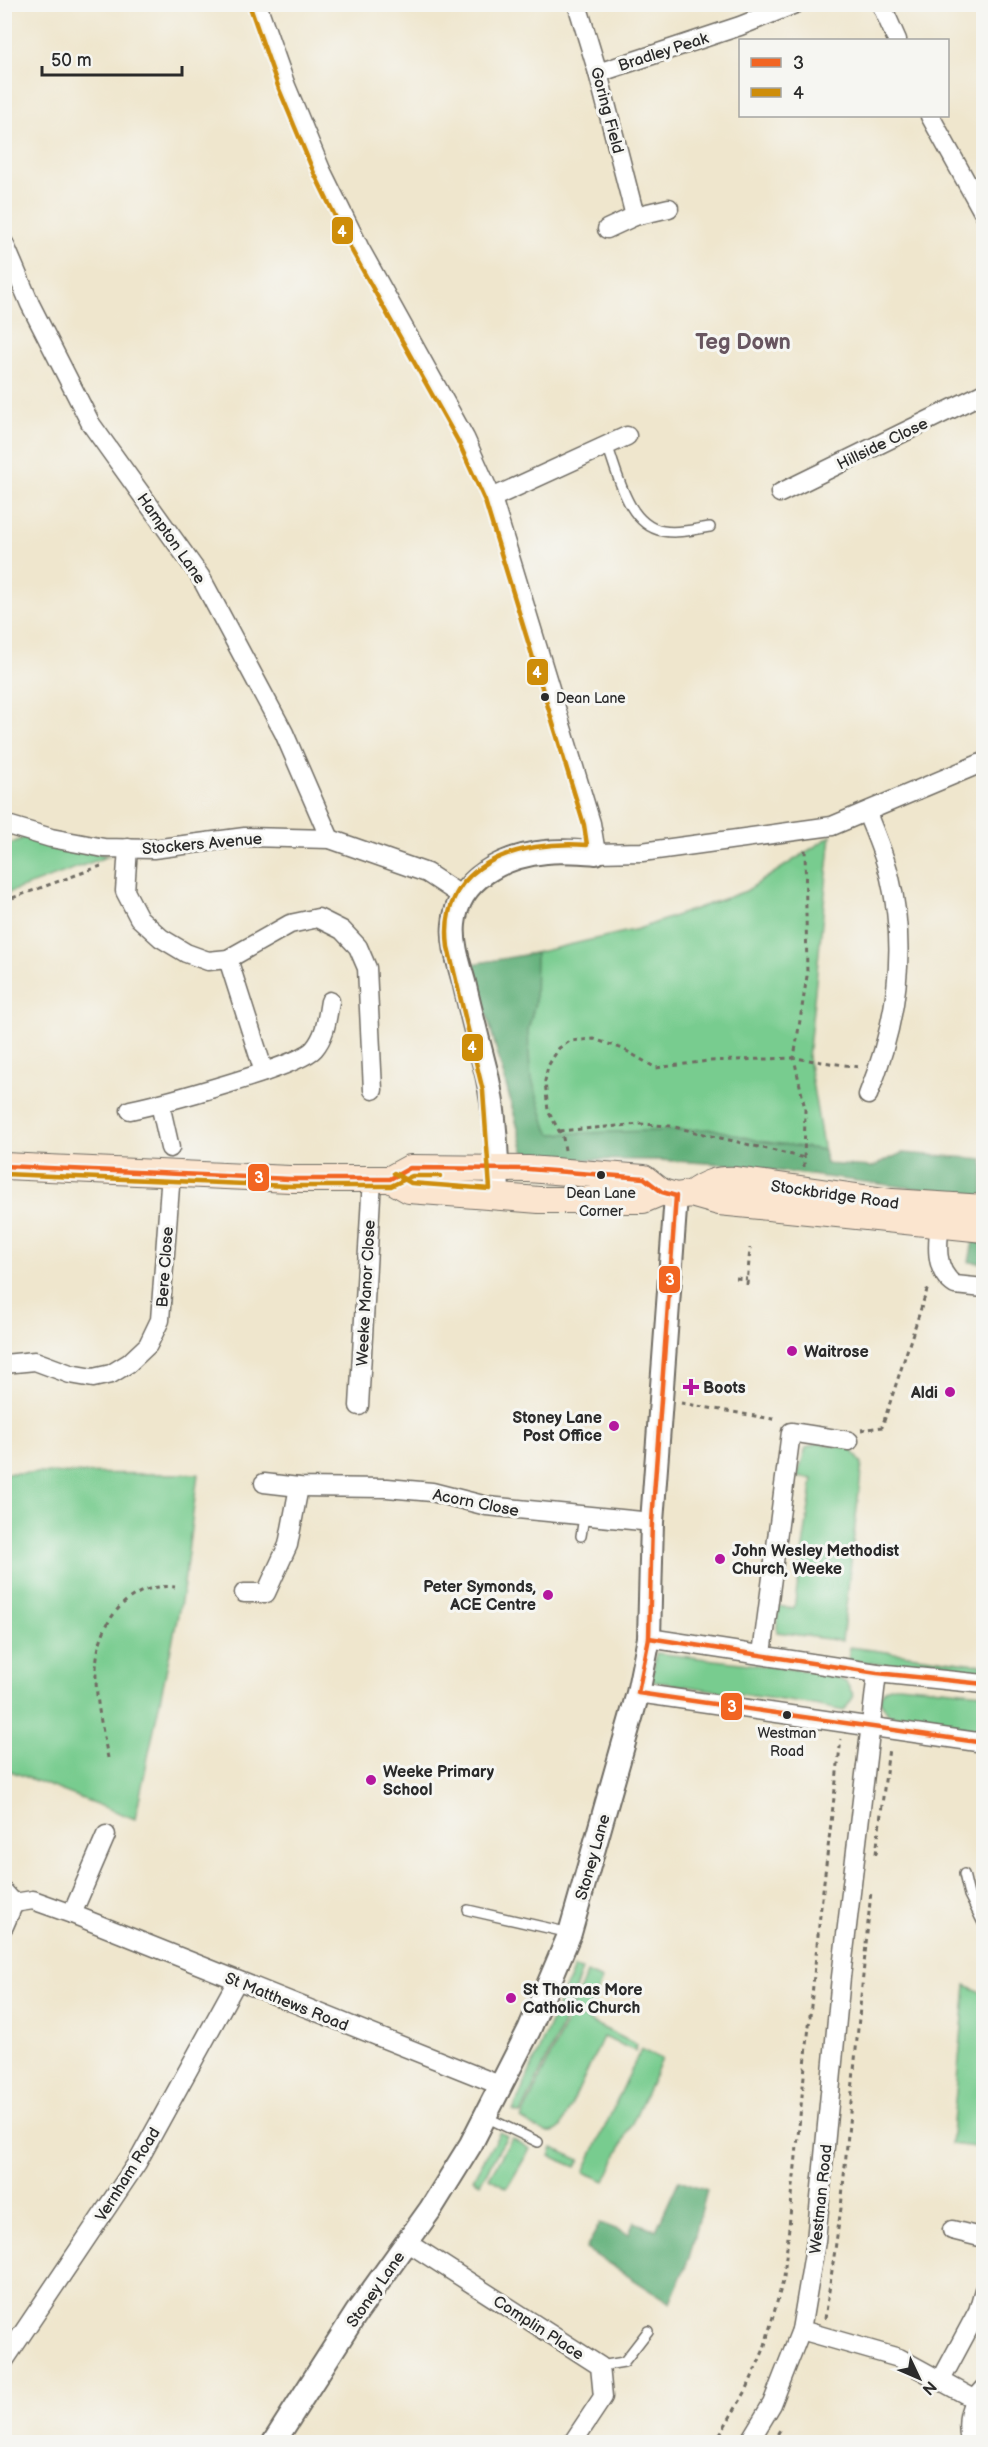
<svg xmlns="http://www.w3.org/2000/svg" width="988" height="2447" font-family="'Balsamiq Sans',sans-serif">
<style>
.green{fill:#78cc8f;stroke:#527c5d;stroke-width:1.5}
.forest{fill:#62b07a;stroke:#466e52;stroke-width:1.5}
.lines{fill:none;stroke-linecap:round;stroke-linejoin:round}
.service-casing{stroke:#706c64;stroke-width:12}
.minor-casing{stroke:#706c64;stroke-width:21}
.tertiary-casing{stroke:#706c64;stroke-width:26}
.secondary-casing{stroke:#706c64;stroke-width:28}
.path{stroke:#706c64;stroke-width:3;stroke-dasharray:4.5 4.5;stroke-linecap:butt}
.service{stroke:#fff;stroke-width:9}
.minor{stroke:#fff;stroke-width:18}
.tertiary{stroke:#fff;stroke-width:22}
.secondary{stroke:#fbe5cf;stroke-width:26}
.bus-1-casing{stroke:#f6f6f2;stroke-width:9}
.bus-2-casing{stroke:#f6f6f2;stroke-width:9}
.bus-1{stroke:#f26522;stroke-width:4.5}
.bus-2{stroke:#ce8d09;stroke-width:4.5}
.bus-dot{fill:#2b2b2b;stroke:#f6f6f2;stroke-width:2}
.poi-dot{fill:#b5179e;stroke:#f6f6f2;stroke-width:2}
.labels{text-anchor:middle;stroke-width:6;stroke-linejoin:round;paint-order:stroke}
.bus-label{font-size:14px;fill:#2b2b2b;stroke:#f6f6f2}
.street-label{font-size:16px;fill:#2b2b2b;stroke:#f6f6f2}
.poi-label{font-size:16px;font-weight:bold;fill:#2b2b2b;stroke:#f6f6f2;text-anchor:start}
.district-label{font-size:22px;font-weight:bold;fill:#685660;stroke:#f6f6f2}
.line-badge{stroke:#f6f6f2;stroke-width:2}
.badge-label{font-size:16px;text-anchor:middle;font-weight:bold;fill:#fff}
</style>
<rect width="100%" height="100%" fill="#f6f6f2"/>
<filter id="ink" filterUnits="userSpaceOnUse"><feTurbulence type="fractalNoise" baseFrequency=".0167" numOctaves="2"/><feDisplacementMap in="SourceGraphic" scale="12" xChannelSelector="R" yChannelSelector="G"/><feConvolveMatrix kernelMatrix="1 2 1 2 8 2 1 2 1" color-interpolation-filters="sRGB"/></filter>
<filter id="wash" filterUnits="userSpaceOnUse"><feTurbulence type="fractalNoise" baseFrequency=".008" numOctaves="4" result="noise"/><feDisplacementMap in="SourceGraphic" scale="24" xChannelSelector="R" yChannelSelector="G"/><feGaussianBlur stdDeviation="1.35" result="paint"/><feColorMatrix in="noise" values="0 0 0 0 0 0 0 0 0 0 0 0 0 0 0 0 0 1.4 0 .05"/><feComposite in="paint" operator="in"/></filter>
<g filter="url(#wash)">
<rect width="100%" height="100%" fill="#efe6cd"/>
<g class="green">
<polygon points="831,836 808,1058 826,1164 524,1150 473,964 517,957 638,929 746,891"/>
<polygon points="25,837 109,856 5,894 4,847"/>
<polygon points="817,1443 851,1448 862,1464 842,1641 777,1632 778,1606 794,1609 813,1479 797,1477 806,1448"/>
<polygon points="4,1473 198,1474 183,1591 135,1819 5,1769"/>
<polygon points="850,1647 983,1665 983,1678 848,1660"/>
<polygon points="656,1653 825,1673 846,1682 854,1696 844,1711 809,1704 651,1681"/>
<path d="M899 1685 983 1693V1731L889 1715 880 1700C882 1688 888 1687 899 1685Z"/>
<polygon points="574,1968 582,1970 561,2028 521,2114 513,2111"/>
<polygon points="587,1973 602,1980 587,2016 571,2009"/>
<polygon points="966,1985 983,1993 983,2148 951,2144"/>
<path d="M571 2012 637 2045 635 2051 603 2037 561 2127C549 2140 534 2126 521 2119Z"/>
<polygon points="641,2049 662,2059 605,2181 584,2172"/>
<polygon points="500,2132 507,2136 480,2183 473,2179"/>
<polygon points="512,2138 530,2149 507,2188 489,2178"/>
<polygon points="553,2148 580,2160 576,2167 550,2156"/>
</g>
<g class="forest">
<polygon points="536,953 535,1003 528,1030 530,1073 547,1129 551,1134 713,1129 759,1141 824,1150 826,1164 872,1167 902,1153 983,1159 983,1197 723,1164 657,1160 529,1159 524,1150 473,964"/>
<polygon points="973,1241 983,1242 983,1263 969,1262"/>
<polygon points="679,2180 707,2190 689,2258 670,2303 586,2249 600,2223 629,2234 634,2222 656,2230"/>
</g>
</g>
<g filter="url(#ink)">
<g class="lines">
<g class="service-casing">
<g id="service">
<path d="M607 445C618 473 627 525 663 531 679 534 695 529 710 527"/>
<polyline points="581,1536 584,1517"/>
<polyline points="964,1874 969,1895 984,1925"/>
<polyline points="468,1910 570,1933"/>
<polyline points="486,2117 538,2142"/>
<polyline points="600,2366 624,2362 648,2331"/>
</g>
</g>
<g class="minor-casing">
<g id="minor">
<polyline points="257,4 286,86 321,170 359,247 465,438 492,498 591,823 596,853 642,852 832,826 984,762"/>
<polyline points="577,4 598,73 635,216"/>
<polyline points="881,4 897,40"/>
<polyline points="598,73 740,26 795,4"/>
<polyline points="930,116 984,214"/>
<polyline points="607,229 635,216 669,208"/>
<polyline points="4,243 30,304 91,424 200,576 284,733 330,839"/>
<polyline points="780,493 984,393"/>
<polyline points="492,498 627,436"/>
<path d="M867 813C875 834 885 856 890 878 908 952 896 1025 868 1095"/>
<polyline points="4,824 51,838 104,848 153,849 245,837 330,839 427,873 462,896"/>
<polyline points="128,848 125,891 139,918 161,938 186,953 208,961 228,959 290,924 318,918 342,930 358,947 367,968 373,1090"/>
<polyline points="228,959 264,1072"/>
<polyline points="160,1104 170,1148"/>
<path d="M130 1110C159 1104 299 1067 314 1049 326 1035 327 1018 330 1001"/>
<path d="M941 1214C938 1238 932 1270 955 1285L984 1288"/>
<polyline points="4,1364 35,1361 70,1374 93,1378 111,1374 129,1363 148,1345 160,1320 171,1173"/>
<polyline points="359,1406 372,1179"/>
<polyline points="264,1483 299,1487 387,1488 432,1492 487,1506 652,1522"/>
<polyline points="244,1593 266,1593 288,1545 299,1487"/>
<polyline points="649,1638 877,1673 984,1684"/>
<polyline points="762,1654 791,1432 849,1441"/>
<polyline points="638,1693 984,1743"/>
<polyline points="4,1892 14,1903 33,1900 72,1914 502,2086"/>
<polyline points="72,1914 106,1835"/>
<polyline points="4,1926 14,1903"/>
<polyline points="952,2230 984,2238"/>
<polyline points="407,2242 600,2366 603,2397 573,2442"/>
<polyline points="801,2330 899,2358 974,2399"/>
<polyline points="4,2361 137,2163 237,1981"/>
<polyline points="941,2380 978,2311 984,2290"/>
<polyline points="749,2442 772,2404 801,2330 816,2241 841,1977 877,1673"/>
<path d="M970 2442C966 2421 968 2405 984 2389"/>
</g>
</g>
<g class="tertiary-casing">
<g id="tertiary">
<path d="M498 1197C497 1157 496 1115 487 1075 479 1044 471 1013 464 982 459 964 452 943 454 924 458 878 505 856 546 852 562 850 580 852 596 853"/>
<polyline points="274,2442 357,2312 430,2210 471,2144 529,2030 570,1933 638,1693 649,1638 652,1522 676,1196"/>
</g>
</g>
<g class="secondary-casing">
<g id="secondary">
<polyline points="4,1166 290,1179 390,1179 410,1168 528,1169 644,1178 662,1192 676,1196 691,1194 719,1202 984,1229"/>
<polyline points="390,1179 409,1190 539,1200 643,1200 662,1192"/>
<path d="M691 1194C706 1183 717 1179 736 1180L892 1202 984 1208"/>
</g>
</g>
<g class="path">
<polyline points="4,901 101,866"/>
<polyline points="559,1131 641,1124 670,1126 805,1158"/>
<polyline points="565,1150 563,1138 548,1111 545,1081 548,1066 559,1048 570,1041 594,1039 623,1049 656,1068 708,1061 794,1058 859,1067"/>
<polyline points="804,1167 805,1109 794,1058 807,976 805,846"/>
<polyline points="736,1278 747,1279"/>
<polyline points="747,1285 750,1248"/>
<polyline points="681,1403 778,1420"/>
<polyline points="861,1430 882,1427 928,1287"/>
<path d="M108 1758C103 1730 95 1700 96 1670 97 1624 126 1582 175 1587"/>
<polyline points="876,1854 889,1748"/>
<polyline points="825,2319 841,2208 871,1891"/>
<polyline points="715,2442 746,2391 764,2349 784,2277 820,1915 841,1739"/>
<polyline points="773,2442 781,2428"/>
</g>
<use href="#service" class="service"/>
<use href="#minor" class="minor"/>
<use href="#tertiary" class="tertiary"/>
<use href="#secondary" class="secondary"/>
<g class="bus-1-casing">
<g id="bus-1">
<polyline points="4,1166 290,1179 390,1179 410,1168 528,1169 644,1178 662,1192 676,1196 652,1522 649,1638 638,1693 984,1743"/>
<polyline points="649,1638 877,1673 984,1684"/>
</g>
</g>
<g class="bus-2-casing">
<g id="bus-2">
<path d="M250 7 279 89 314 173 352 251 458 441 485 501 584 825 587 845C520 840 437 863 448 947L483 1091 490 1189 411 1183 394 1173"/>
<polyline points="4,1174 290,1186 391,1186 412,1176 440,1176"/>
</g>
</g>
<use href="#bus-1" class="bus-1"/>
<use href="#bus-2" class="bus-2"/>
</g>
</g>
<g class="bus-dot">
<circle cx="545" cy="697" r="5"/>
<circle cx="601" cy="1175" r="5"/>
<circle cx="787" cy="1715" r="5"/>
</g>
<g class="poi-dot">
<circle cx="792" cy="1351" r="6"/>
<path d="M688 1378h6v6h6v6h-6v6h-6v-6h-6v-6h6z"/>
<circle cx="950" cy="1392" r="6"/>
<circle cx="614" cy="1426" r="6"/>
<circle cx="720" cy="1559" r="6"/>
<circle cx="548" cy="1595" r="6"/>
<circle cx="371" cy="1780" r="6"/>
<circle cx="511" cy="1998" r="6"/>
</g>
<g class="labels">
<g class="bus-label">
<text x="556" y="703" text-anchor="start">Dean Lane</text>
<text x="601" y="1198">Dean Lane<tspan x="601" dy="18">Corner</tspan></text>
<text x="787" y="1738">Westman<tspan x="787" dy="18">Road</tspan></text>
</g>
<g class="street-label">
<text transform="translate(663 51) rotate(-18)" y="6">Bradley Peak</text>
<text transform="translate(608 110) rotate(75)" y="6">Goring Field</text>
<text transform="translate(882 443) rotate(-26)" y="6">Hillside Close</text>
<text transform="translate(172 538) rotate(55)" y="6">Hampton Lane</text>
<text transform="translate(202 843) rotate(-5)" y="6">Stockers Avenue</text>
<text transform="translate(835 1194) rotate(8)" y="6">Stockbridge Road</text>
<text transform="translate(164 1267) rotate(-86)" y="6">Bere Close</text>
<text transform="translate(365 1293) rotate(-87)" y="6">Weeke Manor Close</text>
<text transform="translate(476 1502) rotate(11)" y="6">Acorn Close</text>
<text transform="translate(592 1857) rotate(-74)" y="6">Stoney Lane</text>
<text transform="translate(287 2001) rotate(22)" y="6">St Matthews Road</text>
<text transform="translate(127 2174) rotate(-58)" y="6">Vernham Road</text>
<text transform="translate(820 2199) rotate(-84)" y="6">Westman Road</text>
<text transform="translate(375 2289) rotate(-55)" y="6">Stoney Lane</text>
<text transform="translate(539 2327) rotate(33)" y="6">Complin Place</text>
</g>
<g class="poi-label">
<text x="804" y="1357">Waitrose</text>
<text x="703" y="1393">Boots</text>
<text x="938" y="1398" text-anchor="end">Aldi</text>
<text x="602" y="1423" text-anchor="end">Stoney Lane<tspan x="602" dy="18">Post Office</tspan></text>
<text x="732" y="1556">John Wesley Methodist<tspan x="732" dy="18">Church, Weeke</tspan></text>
<text x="536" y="1592" text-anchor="end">Peter Symonds,<tspan x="536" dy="18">ACE Centre</tspan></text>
<text x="383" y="1777">Weeke Primary<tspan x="383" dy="18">School</tspan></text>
<text x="523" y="1995">St Thomas More<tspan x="523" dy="18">Catholic Church</tspan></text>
</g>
<g class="district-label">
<text x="743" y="349">Teg Down</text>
</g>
</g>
<g class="line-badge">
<rect x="331" y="216" width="23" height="29" rx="6" fill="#ce8d09"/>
<rect x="526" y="658" width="23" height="28" rx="6" fill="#ce8d09"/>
<rect x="461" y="1033" width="23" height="29" rx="6" fill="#ce8d09"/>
<rect x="247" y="1163" width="23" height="29" rx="6" fill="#f26522"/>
<rect x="658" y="1265" width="23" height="29" rx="6" fill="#f26522"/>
<rect x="720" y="1692" width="23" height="29" rx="6" fill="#f26522"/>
</g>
<g class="badge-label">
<text x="342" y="237">4</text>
<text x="537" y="678">4</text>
<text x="472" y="1053">4</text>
<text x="259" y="1183">3</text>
<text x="670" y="1285">3</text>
<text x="732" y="1712">3</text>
</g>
<rect width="988" height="2447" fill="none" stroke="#f6f6f2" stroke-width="24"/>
<rect x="739" y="39" width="210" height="78" fill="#f6f6f2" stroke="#a5a5a2" stroke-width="1.5"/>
<rect x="751" y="58" width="30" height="9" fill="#f26522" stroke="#a5a5a2" stroke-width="1.5"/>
<text x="793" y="69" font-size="18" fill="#2b2b2b">3</text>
<rect x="751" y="88" width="30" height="9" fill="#ce8d09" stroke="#a5a5a2" stroke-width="1.5"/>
<text x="793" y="99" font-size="18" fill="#2b2b2b">4</text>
<g transform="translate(919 2378) rotate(134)" stroke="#f6f6f2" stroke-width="4.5" paint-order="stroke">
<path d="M0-4.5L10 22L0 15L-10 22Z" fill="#2b2b2b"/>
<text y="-9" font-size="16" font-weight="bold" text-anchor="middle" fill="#2b2b2b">N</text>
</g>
<path d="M42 66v9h140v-9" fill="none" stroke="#2b2b2b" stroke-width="3"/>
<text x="51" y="66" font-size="18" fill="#2b2b2b" stroke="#f6f6f2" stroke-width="4.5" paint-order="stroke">50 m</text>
</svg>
